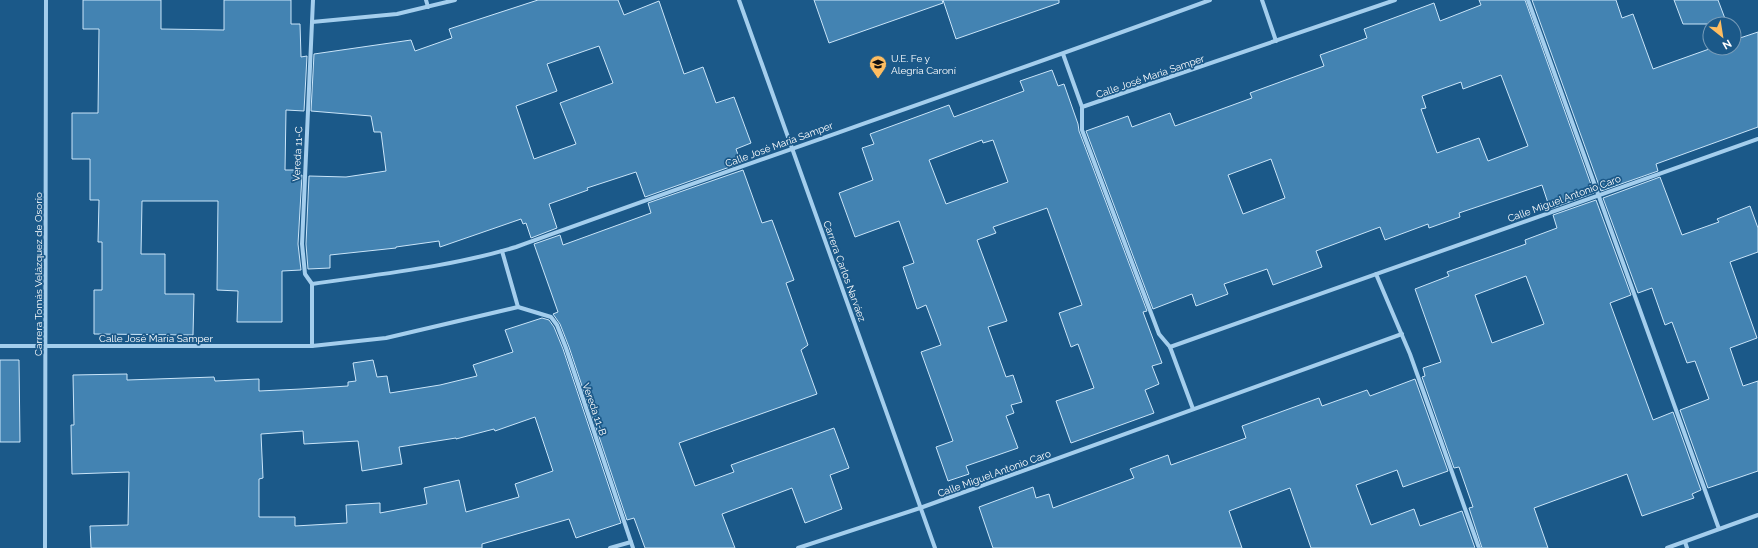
<svg xmlns="http://www.w3.org/2000/svg" width="1758" height="548" font-family="Raleway,sans-serif">
<style>
.building{fill:#4383b2;stroke:#cae5f9;fill-rule:evenodd}
.lines{fill:none;stroke-linecap:round;stroke-linejoin:round}
.street{stroke:#a4ceed;stroke-width:4}
.labels{text-anchor:middle;stroke-width:3.5;stroke-linejoin:round;paint-order:stroke}
.poi-label{font-size:10px;fill:#fff;stroke:#1b5989;text-anchor:start}
.street-label{font-size:10px;fill:#fff;stroke:#1b5989}
</style>
<rect width="100%" height="100%" fill="#1b5989"/>
<g class="building">
<polygon points="83,0 161,0 161,29 224,30 224,0 291,0 291,24 300,24 301,57 307,56 304,111 286,110 285,170 295,170 295,175 302,175 298,244 301,270 282,271 282,322 237,322 238,291 217,290 218,201 142,201 141,254 165,254 165,294 194,294 193,335 94,334 94,290 102,290 102,242 98,242 99,200 90,200 90,159 72,159 72,113 98,113 99,29 83,29"/>
<path d="M538 0H618L624 15 659 1 684 74 703 67 716 103 734 97 751 143 736 149 741 163 645 197 636 172 587 188 588 190 549 204 557 228 531 238 526 223 523 224 521 219 440 247 439 241 396 247V248L330 255V268L308 269 306 244 309 176 346 177 386 171 381 132H374L371 116 311 111 314 54 411 40 415 51 452 38 449 29ZM599 46 613 83 560 103 576 144 534 159 516 106 557 91 547 64Z"/>
<polygon points="814,0 942,0 943,3 829,43"/>
<polygon points="943,0 1059,0 1059,3 956,39"/>
<path d="M1479 0H1525L1594 193 1550 209 1542 185 1459 213 1460 217 1429 228 1428 224 1385 240 1380 227 1316 251 1322 267 1273 285 1267 269 1224 284 1228 294 1196 306 1192 294 1153 309 1086 131 1128 116 1132 127 1170 113 1175 126 1252 98 1250 93 1324 66 1320 55 1367 38 1364 29 1434 3 1440 21 1481 5ZM1501 75 1528 146 1488 161 1479 138 1437 153 1421 109 1426 108 1422 96 1461 82 1463 89ZM1271 159 1285 198 1243 214 1228 175Z"/>
<polygon points="1532,0 1616,0 1622,18 1633,14 1653,69 1712,48 1734,48 1734,40 1758,32 1758,127 1656,164 1658,171 1601,191"/>
<polygon points="1674,0 1718,0 1727,24 1683,24"/>
<path d="M1052 70 1058 86 1064 84 1078 124 1079 131 1147 311 1143 312 1162 363 1152 366 1159 384 1145 390 1154 413 1071 443 1056 401 1094 388 1078 344 1071 347 1059 313 1082 305 1047 208 993 227 996 233 977 240 1007 321 988 327 1006 377 1013 375 1022 402 1011 405 1014 413 1006 416 1018 448 966 466 969 474 948 481 936 447 953 441 921 352 941 345 926 305 917 309 903 267 914 263 899 221 855 237 839 193 873 180 862 148 874 144 870 134 949 105 954 117 1024 91 1020 81ZM982 140 983 143 993 140 1008 182 946 204 929 160Z"/>
<polygon points="743,170 762,223 772,220 794,280 786,283 808,345 801,350 817,394 679,443 695,486 734,472 731,465 834,428 849,468 830,475 842,509 805,523 792,488 722,514 735,548 645,548 634,518 627,520 569,347 560,324 553,314 558,312 534,244 560,235 563,245 651,213 648,203"/>
<polygon points="1660,177 1682,235 1719,222 1717,219 1750,206 1758,228 1758,252 1730,262 1757,338 1730,348 1743,386 1758,381 1758,471 1708,488 1680,410 1709,399 1695,361 1687,363 1672,322 1665,325 1652,288 1638,293 1603,198"/>
<path d="M1596 200 1631 295 1610 303 1653 420 1673 412 1701 490 1692 494 1694 498 1642 516 1627 474 1534 508 1548 548H1482L1469 508 1473 507 1459 467 1454 468 1422 377 1425 376 1423 368 1441 362 1415 289 1449 276 1447 272 1526 244 1525 240 1557 228 1553 215ZM1526 276 1544 324 1492 343 1475 295Z"/>
<path d="M542 318 549 320 554 327 563 349 621 523 576 538 569 519 482 544V548H91L90 526 128 525 129 472 72 474 71 425H74L73 375 127 374V380L214 377 215 381 259 379V391L301 389 348 386V382L356 381 353 363 373 360 377 377 387 376 390 393 440 385 477 376 473 365 513 352 505 330ZM535 417 553 471 515 484 519 497 466 512 459 480 424 488 427 504 380 513V503L346 505 347 523 295 526V517H259V479L263 478 261 434 303 431 304 444 358 441 362 471 402 464 399 447 456 438V439L494 429 495 431Z"/>
<polygon points="0,360 19,360 20,442 0,442"/>
<polygon points="1415,379 1448,471 1403,487 1397,470 1356,485 1371,525 1414,509 1420,526 1462,511 1475,548 1311,548 1290,488 1229,511 1242,548 993,548 979,507 1033,487 1036,498 1049,494 1053,508 1134,478 1130,469 1168,455 1171,465 1246,438 1242,426 1319,398 1322,406 1367,390 1370,396"/>
</g>
<g class="lines">
<g class="street">
<polyline points="426,0 428,7"/>
<polyline points="739,0 935,548"/>
<polyline points="1262,0 1276,41"/>
<polyline points="1528,0 1719,529"/>
<polyline points="312,22 397,14 455,0"/>
<polyline points="1063,54 1082,107 1082,130 1159,334 1170,347 1193,409"/>
<polyline points="1082,107 1395,0"/>
<polyline points="502,251 518,307"/>
<polyline points="1376,274 1410,354 1479,548"/>
<path d="M312 284C380 274 450 267 516 247 747 163 979 85 1210 0"/>
<polyline points="312,284 305,274 302,244 313,0"/>
<polyline points="312,284 312,346"/>
<polyline points="0,346 312,346 386,338 518,307 551,317 557,325 566,348 633,548"/>
<polyline points="1170,347 1758,139"/>
<polyline points="1685,542 1687,548"/>
<polyline points="45,548 46,0"/>
<polyline points="610,548 631,542"/>
<polyline points="798,548 920,508 1402,334"/>
<polyline points="1667,548 1758,515"/>
</g>
</g>
<defs>
<g id="school-pin" transform="scale(0.9)"><path d="M0 17L-7.5 6A9.5 9.5 0 1 1 7.5 6Z" fill="#febd61" stroke="#1b5989"/><path d="M0-5L7-2L0 1L-7-2ZM-4 1L0 2.5L4 1V4Q0 6-4 4Z" fill="#111"/></g>
</defs>
<g fill-rule="evenodd">
<use href="#school-pin" x="878" y="64"/>
</g>
<g class="labels">
<g class="poi-label">
<text x="891" y="62">U.E. Fe y<tspan x="891" dy="12">Alegría Caroní</tspan></text>
</g>
<g class="street-label">
<text transform="translate(1150 76) rotate(-19)" y="4">Calle José María Samper</text>
<text transform="translate(779 144) rotate(-20)" y="4">Calle José María Samper</text>
<text transform="translate(297 154) rotate(-87)" y="4">Vereda 11-C</text>
<text transform="translate(1564 198) rotate(-20)" y="4">Calle Miguel Antonio Caro</text>
<text transform="translate(845 271) rotate(70)" y="4">Carrera Carlos Narváez</text>
<text transform="translate(38 274) rotate(-90)" y="4">Carrera Tomás Velázquez de Osorio</text>
<text x="156" y="342">Calle José María Samper</text>
<text transform="translate(595 409) rotate(71)" y="4">Vereda 11-B</text>
<text transform="translate(994 473) rotate(-20)" y="4">Calle Miguel Antonio Caro</text>
</g>
</g>
<g transform="translate(1722 36) rotate(150)"><circle r="19" fill="#1b5989" stroke="#769bb8"/>
<path d="M0-3L7 15L0 10L-7 15Z" fill="#febd61"/>
<text y="-6" font-size="11" font-weight="bold" text-anchor="middle" fill="#ffffff">N</text>
</g>
</svg>
